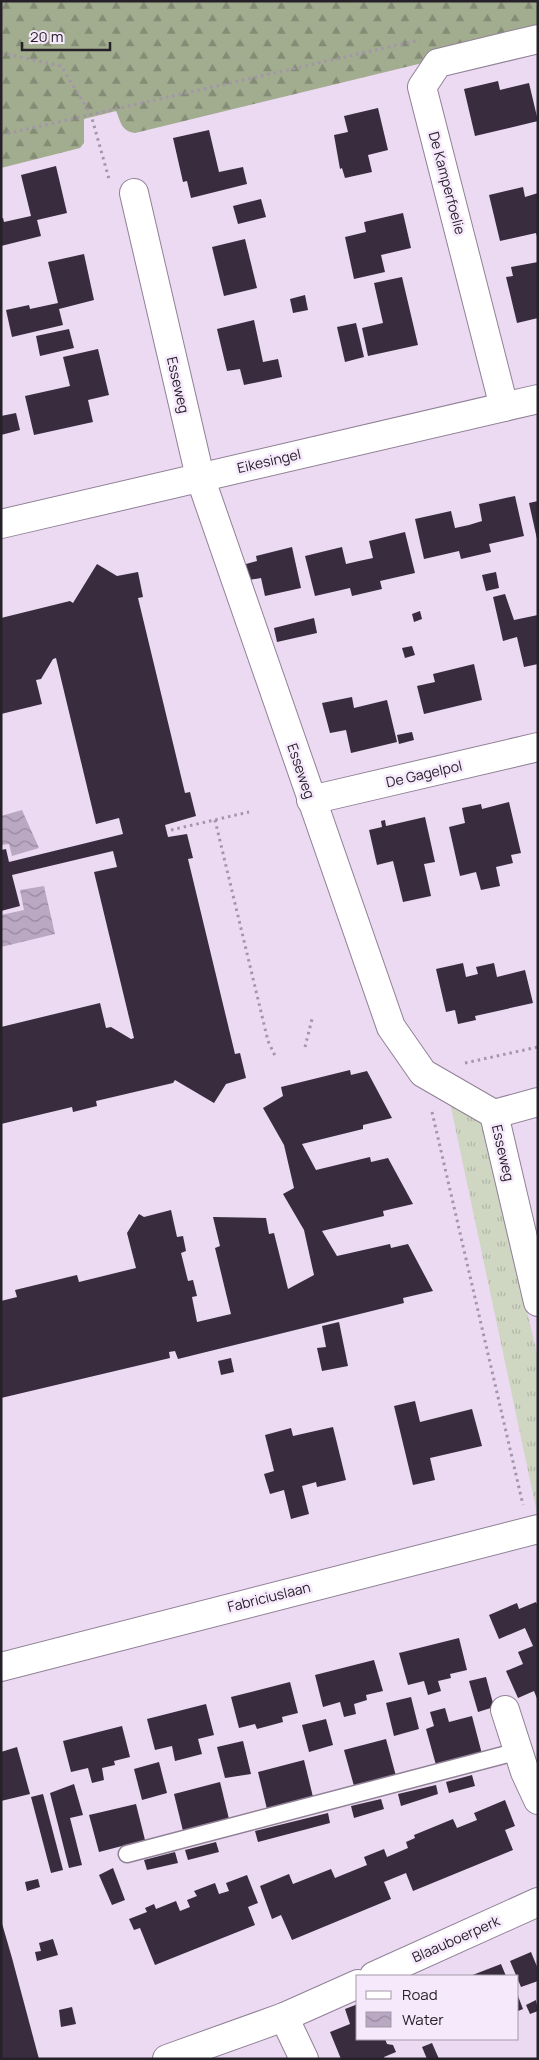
<svg xmlns="http://www.w3.org/2000/svg" width="539" height="2060" font-family="Manrope,sans-serif">
<style>
.grass{fill:url(#grass-tufts)}
.forest{fill:url(#forest-firs)}
.water{fill:url(#water-waves)}
.building{fill:#382c3e}
.lines{fill:none;stroke-linecap:round;stroke-linejoin:round}
.service-casing{stroke:#908196;stroke-width:19}
.minor-casing{stroke:#908196;stroke-width:30}
.tertiary-casing{stroke:#908196;stroke-width:30}
.path{stroke:#a396a9;stroke-width:3;stroke-dasharray:2.5 4;stroke-linecap:butt}
.service{stroke:#fff;stroke-width:16}
.minor{stroke:#fff;stroke-width:28}
.tertiary{stroke:#fff;stroke-width:28}
.labels{text-anchor:middle;stroke-width:5;stroke-linejoin:round;paint-order:stroke}
.street-label{font-size:14px;fill:#262028;stroke:#f6e9fc}
</style>
<defs>
<pattern id="grass-tufts" width="24" height="20" patternUnits="userSpaceOnUse" patternTransform="scale(1.25)"><rect width="24" height="20" fill="#cfd6c2"/><path d="M3 7l-1-3M5 7V3M7 7l1-3M15 17l-1-3M17 17v-4M19 17l1-3" fill="none" stroke="#b2b7a7"/></pattern>
<pattern id="forest-firs" width="22" height="20" patternUnits="userSpaceOnUse" patternTransform="scale(1.25)"><rect width="22" height="20" fill="#a2ac8f"/><path d="M5 1l3.5 6h-7zM16 11l3.5 6h-7z" fill="#848c75"/></pattern>
<pattern id="water-waves" width="16" height="10" patternUnits="userSpaceOnUse" patternTransform="scale(1.25)"><rect width="16" height="10" fill="#baa8c2"/><path d="M0 5q4-4 8 0t8 0" fill="none" stroke="#97889e"/></pattern>
</defs>
<rect width="100%" height="100%" fill="#ebdaf2"/>
<polygon class="grass" points="449,1098 481,1115 538,1358 537,1513"/>
<path class="forest" d="M1 1H538V35L135 133C121 131 121 122 116 111L84 119V143L80 148 1 168Z"/>
<g class="water">
<polygon points="22,810 39,848 12,856 9,844 1,845 1,816"/>
<polygon points="44,886 55,934 1,947 1,915 24,910 20,890"/>
</g>
<g class="building">
<polygon points="498,81 500,90 529,83 538,121 475,136 464,89"/>
<polygon points="378,108 388,150 368,155 372,172 345,178 342,168 340,169 334,135 348,132 344,116"/>
<polygon points="209,130 219,172 243,167 247,184 191,198 187,181 183,182 173,138"/>
<polygon points="56,166 67,213 37,220 41,236 1,246 1,218 3,218 4,222 31,216 21,175"/>
<polygon points="523,187 525,197 538,193 538,240 536,233 500,241 489,195"/>
<polygon points="261,199 266,217 238,224 233,206"/>
<polygon points="403,213 411,248 381,255 385,272 354,279 345,237 366,232 364,222"/>
<polygon points="245,239 257,288 224,296 212,247"/>
<polygon points="84,254 94,300 59,309 63,325 12,337 6,310 29,305 30,309 58,303 48,262"/>
<polygon points="538,262 538,318 517,323 506,277 513,276 511,267"/>
<polygon points="402,277 418,345 368,356 362,328 383,323 374,283"/>
<polygon points="305,295 308,310 293,313 290,299"/>
<polygon points="254,320 263,362 278,359 282,377 244,385 240,369 227,371 217,329"/>
<polygon points="356,323 364,357 345,362 337,327"/>
<polygon points="69,329 74,348 40,356 36,336"/>
<polygon points="98,349 109,395 88,400 93,422 34,435 25,396 70,386 63,357"/>
<polygon points="16,413 20,430 1,435 1,416"/>
<polygon points="515,496 524,536 489,544 491,552 461,559 459,551 424,559 415,519 451,511 455,528 469,525 482,521 479,504"/>
<polygon points="538,501 538,538 537,539 529,503"/>
<polygon points="405,532 415,573 380,581 382,589 352,596 350,588 315,596 305,556 342,547 346,564 359,561 373,558 369,541"/>
<polygon points="292,547 301,588 265,596 261,578 249,580 246,564 257,561 256,556"/>
<polygon points="97,564 117,576 138,572 143,597 138,598 185,793 190,792 196,816 165,825 168,837 187,834 193,858 188,859 235,1054 240,1053 246,1078 226,1084 214,1103 175,1080 173,1083 96,1101 97,1106 73,1112 72,1107 1,1124 1,1027 100,1003 106,1028 111,1027 131,1039 134,1038 94,872 117,867 113,851 12,875 20,906 1,911 1,850 6,849 9,862 123,834 119,818 96,824 56,658 53,659 41,679 36,680 42,704 1,714 1,618 70,601 73,603"/>
<polygon points="496,572 499,588 486,591 482,575"/>
<polygon points="505,594 514,620 538,615 538,664 524,667 517,637 503,641 493,597"/>
<polygon points="420,611 422,619 414,622 412,614"/>
<polygon points="314,618 317,633 277,642 274,628"/>
<polygon points="412,646 415,655 405,658 402,648"/>
<polygon points="474,664 482,700 424,714 417,686 435,682 433,674"/>
<polygon points="352,697 354,708 387,700 397,742 351,753 346,730 330,733 322,703"/>
<polygon points="412,732 414,740 399,744 397,735"/>
<polygon points="509,802 521,853 511,855 513,863 496,867 500,886 481,890 476,872 460,876 449,827 465,823 462,808 481,804 482,809"/>
<polygon points="425,817 435,862 424,864 431,896 403,902 393,861 377,865 369,830 382,827 381,821 385,820 386,826"/>
<polygon points="463,963 466,977 478,974 476,967 494,963 497,977 525,970 533,1003 475,1016 476,1020 458,1024 455,1010 446,1012 436,969"/>
<polygon points="350,1070 351,1075 367,1071 392,1118 363,1125 363,1129 302,1144 316,1170 370,1157 371,1162 388,1158 413,1204 383,1211 384,1216 322,1231 337,1256 390,1244 391,1248 408,1244 433,1291 403,1298 404,1303 198,1354 178,1359 175,1351 169,1352 170,1358 1,1398 1,1301 17,1297 15,1290 77,1275 79,1282 136,1268 127,1233 139,1214 144,1217 171,1210 177,1237 183,1236 186,1251 181,1253 188,1281 193,1280 197,1296 192,1297 197,1322 231,1314 215,1248 220,1246 213,1217 266,1218 269,1234 274,1233 288,1289 314,1275 304,1230 283,1194 294,1188 284,1145 263,1108 283,1096 281,1087"/>
<polygon points="339,1322 348,1366 322,1371 317,1348 326,1347 322,1326"/>
<polygon points="231,1358 234,1372 221,1375 218,1361"/>
<polygon points="415,1401 420,1422 472,1409 482,1446 430,1458 435,1480 413,1485 394,1406"/>
<polygon points="333,1427 346,1480 317,1487 316,1482 302,1486 309,1514 291,1519 284,1490 270,1494 264,1474 274,1471 265,1435 291,1428 293,1436"/>
<polygon points="536,1602 538,1606 538,1701 534,1691 518,1698 506,1671 523,1664 518,1652 533,1646 525,1628 499,1639 489,1615 517,1603 519,1609"/>
<polygon points="459,1638 467,1670 450,1674 451,1678 438,1681 441,1691 428,1695 424,1681 408,1685 399,1653"/>
<polygon points="374,1660 383,1691 366,1695 367,1700 354,1704 356,1714 344,1717 340,1702 323,1707 315,1675"/>
<polygon points="486,1677 494,1707 478,1712 469,1681"/>
<polygon points="290,1682 298,1713 282,1717 283,1722 257,1729 255,1724 239,1728 231,1697"/>
<polygon points="411,1697 419,1729 394,1736 386,1703"/>
<polygon points="206,1704 214,1735 198,1739 202,1754 175,1761 172,1746 155,1750 147,1719"/>
<polygon points="445,1708 449,1722 472,1716 482,1754 436,1765 426,1729 434,1726 430,1712"/>
<polygon points="326,1719 333,1745 309,1752 302,1725"/>
<polygon points="122,1726 130,1757 114,1761 115,1765 102,1768 104,1780 92,1783 88,1768 71,1772 63,1741"/>
<polygon points="386,1739 396,1776 354,1786 344,1750"/>
<polygon points="243,1741 251,1774 225,1778 217,1747"/>
<polygon points="17,1747 30,1794 1,1801 1,1752"/>
<polygon points="304,1760 313,1797 267,1809 258,1772"/>
<polygon points="159,1762 167,1793 142,1800 134,1769"/>
<polygon points="472,1775 475,1786 449,1793 446,1782"/>
<polygon points="220,1782 229,1819 183,1831 174,1794"/>
<polygon points="74,1784 83,1815 70,1818 82,1865 69,1868 50,1793"/>
<polygon points="436,1785 438,1794 401,1806 398,1794"/>
<polygon points="43,1794 63,1870 51,1873 31,1797"/>
<polygon points="381,1799 384,1809 354,1818 351,1806"/>
<polygon points="505,1800 515,1826 505,1830 513,1850 413,1891 406,1873 384,1882 391,1899 292,1940 281,1915 272,1919 260,1886 289,1874 293,1884 331,1869 335,1878 367,1865 364,1857 384,1849 387,1857 408,1848 406,1842 415,1838 414,1835 453,1819 457,1828 477,1820 474,1813"/>
<polygon points="136,1804 145,1840 99,1852 89,1815"/>
<polygon points="328,1813 330,1823 258,1842 255,1831"/>
<polygon points="216,1842 219,1852 188,1860 185,1850"/>
<polygon points="175,1852 178,1863 147,1870 144,1860"/>
<polygon points="113,1868 125,1900 112,1905 99,1875"/>
<polygon points="247,1875 258,1903 248,1907 255,1925 155,1965 140,1928 134,1930 129,1919 147,1912 145,1908 154,1904 156,1909 176,1901 180,1911 190,1907 187,1900 197,1896 194,1891 215,1883 219,1894 229,1891 226,1883"/>
<polygon points="38,1879 40,1887 27,1891 25,1882"/>
<polygon points="1,1920 12,1958 39,2059 1,2059"/>
<polygon points="53,1939 58,1955 37,1961 35,1952 41,1951 39,1943"/>
<polygon points="531,1952 538,1969 538,1981 521,1987 510,1961"/>
<polygon points="501,1964 506,1976 470,1976"/>
<polygon points="518,1996 523,2009 518,2011"/>
<polygon points="536,2000 538,2011 530,2014 526,2005"/>
<polygon points="358,2004 358,2039 385,2039 387,2044 393,2045 396,2052 384,2057 385,2059 341,2059 330,2032 350,2024 345,2009"/>
<polygon points="72,2007 76,2024 61,2027 59,2010"/>
<polygon points="432,2043 439,2059 427,2059 422,2047"/>
</g>
<g class="lines">
<g class="service-casing">
<polyline id="service" points="127,1854 519,1751"/>
</g>
<g class="minor-casing">
<g id="minor">
<polyline points="134,193 200,477 391,1027 423,1073 494,1114 538,1302"/>
<polyline points="504,407 422,87 438,63 538,39"/>
<polyline points="311,800 538,747"/>
<polyline points="494,1114 538,1102"/>
<polyline points="1,1667 538,1529"/>
<polyline points="505,1710 525,1772 538,1800"/>
<polyline points="374,1976 538,1902"/>
<polyline points="284,2017 304,2059"/>
<polyline points="167,2059 284,2017 358,1984"/>
</g>
</g>
<g class="tertiary-casing">
<polyline id="tertiary" points="1,524 538,399"/>
</g>
<g class="path">
<polyline points="1,53 61,66 91,115 109,179"/>
<polyline points="1,135 420,40"/>
<polyline points="215,820 268,1041 276,1058"/>
<polyline points="171,830 249,812"/>
<polyline points="305,1047 312,1019"/>
<polyline points="465,1063 538,1047"/>
<polyline points="432,1112 523,1505"/>
</g>
<use href="#service" class="service"/>
<use href="#minor" class="minor"/>
<use href="#tertiary" class="tertiary"/>
</g>
<g class="labels">
<g class="street-label">
<text transform="translate(447 183) rotate(75)" y="5">De Kamperfoelie</text>
<text transform="translate(178 385) rotate(77)" y="5">Esseweg</text>
<text transform="translate(269 461) rotate(-13)" y="5">Eikesingel</text>
<text transform="translate(301 771) rotate(71)" y="5">Esseweg</text>
<text transform="translate(424 774) rotate(-13)" y="5">De Gagelpol</text>
<text transform="translate(503 1153) rotate(77)" y="5">Esseweg</text>
<text transform="translate(269 1597) rotate(-14)" y="5">Fabriciuslaan</text>
<text transform="translate(456 1939) rotate(-24)" y="5">Blaauboerperk</text>
</g>
</g>
<rect width="539" height="2060" fill="none" stroke="#262028" stroke-width="5"/>
<rect x="356" y="1975" width="162" height="65" fill="#f6e9fc" stroke="#a399a7"/>
<rect x="366" y="1991" width="25" height="8" fill="#ffffff" stroke="#a399a7"/>
<text x="402" y="2000" font-size="15" fill="#262028">Road</text>
<rect x="366" y="2012" width="25" height="15" fill="url(#water-waves)" stroke="#a399a7"/>
<text x="402" y="2025" font-size="15" fill="#262028">Water</text>
<path d="M22 42v8h88v-8" fill="none" stroke="#262028" stroke-width="2.5"/>
<text x="30" y="42" font-size="15" fill="#262028" stroke="#f6e9fc" stroke-width="4" paint-order="stroke">20 m</text>
</svg>
